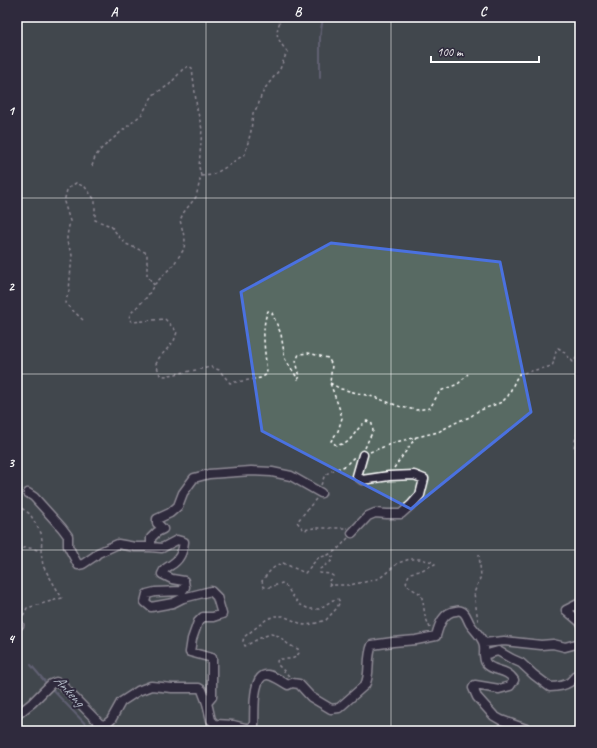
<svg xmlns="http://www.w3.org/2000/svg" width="597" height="748" font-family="Caveat,sans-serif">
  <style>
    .green { fill: #596b64; stroke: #acb5b2 }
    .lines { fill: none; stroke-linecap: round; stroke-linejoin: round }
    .stream { stroke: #9ba2b3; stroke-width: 2 }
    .minor-casing { stroke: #fff; stroke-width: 11 }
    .path { stroke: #fff; stroke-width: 1.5; stroke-dasharray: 3 3; stroke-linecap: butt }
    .minor { stroke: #2f2a3d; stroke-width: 8 }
    .marked { fill: none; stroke: #4a71e0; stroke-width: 3; stroke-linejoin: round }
    .grid { fill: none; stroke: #fff; stroke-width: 1; stroke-opacity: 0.55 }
    .labels { text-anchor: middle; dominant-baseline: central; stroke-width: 4; stroke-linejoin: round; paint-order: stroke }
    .water-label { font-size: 15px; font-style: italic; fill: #acb2c0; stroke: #2f2a3d }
    .neatline { fill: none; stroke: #fff; stroke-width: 1.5 }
    .grid-label { font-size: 13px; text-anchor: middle; font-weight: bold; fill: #fff }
  </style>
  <rect width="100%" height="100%" fill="#2f2a3d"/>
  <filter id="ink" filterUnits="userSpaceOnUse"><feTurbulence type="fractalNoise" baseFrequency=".025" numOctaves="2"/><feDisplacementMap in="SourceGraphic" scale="8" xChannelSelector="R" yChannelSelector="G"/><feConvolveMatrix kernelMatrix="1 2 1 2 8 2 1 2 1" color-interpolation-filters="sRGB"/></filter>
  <g filter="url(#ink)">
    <path class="green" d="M17,17h563v714h-563z"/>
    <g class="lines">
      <path class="stream" d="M320,78v-41l3,-20
        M31,665l16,19
        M50,687l42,44"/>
      <defs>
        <path id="minor" d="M28,493l6,4 28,31 6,8v10l10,19 5,-1 12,-8 3,-3 20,-9 17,3h16l11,1 15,-8 7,2c-1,9 -4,18 -13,23 -5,3 -7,4 -9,9l10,5 12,2 1,6 -3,4 -27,1 -8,2 -2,8 6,5 22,-4 10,-5 28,-7 6,6 5,17 -9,3h-10l-5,5 -6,17 -2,13 22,6v39l-5,6
          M352,533l16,-17 7,-3 12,1h14l11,-10 8,-9 4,-16 -10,-4 -25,1 -27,4 -5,-4 6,-21
          M151,547v-9l6,-6 6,-3 -6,-6v-4l13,-6 8,-7 5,-13 11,-15 15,-4 42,-3 21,1 19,4 30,17
          M580,603l-14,7 14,12
          M17,624l2,1
          M484,643l20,-2 37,4 12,-1 12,3 15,-4
          M484,655l14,-4 14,8 9,4 13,12 16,12c7,0 14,-1 20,-5 3,-3 6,-7 10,-10
          M17,715l15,-12 19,-19 5,-2 5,2 39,40 5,1 6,-5 10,-18 17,-11 13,-5 11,1 10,1h27l3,2 5,13 4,17 4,4 18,1 12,3h5l4,-3c1,-9 -3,-52 14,-50 7,1 14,7 20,10l4,-2 7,1 12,13 20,12 8,-1 26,-23c6,-11 1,-26 7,-40l21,-3 23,-2 20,-4c3,-11 7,-24 20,-25 3,-1 6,0 8,2 3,3 4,8 6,11 4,6 10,11 13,18 3,6 -1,15 3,21 6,9 21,5 28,17l-4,6 -11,3 -24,-4 -2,3 4,9 17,19 7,4 25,9 2,2"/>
      </defs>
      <use href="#minor" class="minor-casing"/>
      <path class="path" d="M282,17c-8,18 -6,19 5,35l-7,17 -14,18 -5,9 -3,10 -5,7 -2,18 -6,23 -22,15 -11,6 -11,1 -5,21 -12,15 -4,8 5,20 -1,9 -10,15 -20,21 -7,12 -17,17 -1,5 3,3 33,-3 12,13 -3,9 -15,17 -3,6 4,11 5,1 46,-9 8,3 11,13 31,-5 6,-4c-1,-18 -7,-46 1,-63l4,2 9,21 4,25 13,20 2,-2 -4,-16 3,-7 9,-1 20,5 4,7 -2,18 10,27 2,8 -4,13 -7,10 5,4c3,0 7,-1 10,-2 8,-6 12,-17 21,-22l5,3 1,7 -5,10 -3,7
        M92,166l3,-9 6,-8 41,-35 11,-19 16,-10 14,-16 6,-3 3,2 5,41 5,20 -3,38 2,9
        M83,320l-18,-17 4,-12 3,-36 -5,-13v-6l3,-15 -6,-19 3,-12 4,-4 5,-3 9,4 10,13v20l16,6 9,12 6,6 21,9v22l7,10
        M330,383l11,6 33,8 27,10 15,3 14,-2 10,-17 18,-7 10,-10
        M580,421l-5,20 -1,7 6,8
        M370,452l26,-10 42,-10 21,-11 11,-4 8,-6 24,-9 6,-6 8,-17 3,-5 33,-8c3,-6 2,-12 6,-18l4,2 11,12 7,-9
        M394,468l22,-31
        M321,485l3,-8 5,-5 16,-6 8,-8h2
        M316,499l-19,23 7,8 10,-2h34
        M17,505l13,9 11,19 1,7 -1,11 2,15 19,32 -35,10 -5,10
        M348,538l-11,12 -9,5 5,2v3l-13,9v4l10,1 3,2 -5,6 2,3h19l21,-4 10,-3 18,-15 12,-4h10l13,3 2,2 -15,7 -10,2 -3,6 -1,5 6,5 9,5 2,8 2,14 5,12
        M17,550c8,-4 15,-2 23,1
        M478,621l-4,-28 7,-17 -2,-22
        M289,676l-11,-11 -1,-4 2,-2h12l5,-2 3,-4 -1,-4 -9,-4 -10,-9 -8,-2 -9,3 -17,9 -2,-5 1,-4 23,-18 8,-3h8l21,9 9,-1 13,-4 10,-11 4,-7 -2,-3 -5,1 -14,9h-10l-10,-5 -8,-10 -3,-6 -6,-5 -11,4h-7l-2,-6c6,-8 11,-15 21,-18l22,10 13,-15 10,-3"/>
      <use href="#minor" class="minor"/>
    </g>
  </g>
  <path d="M0 0H597V748H0ZM331,243l169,19 31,150 -120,97 -149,-78 -21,-139z" fill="#2f2a3d" fill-opacity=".55" fill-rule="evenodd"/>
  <path class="marked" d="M331,243l169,19 31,150 -120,97 -149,-78 -21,-139z"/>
  <path class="grid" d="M206,17v714M391,17v714M17,198h563M17,374h563M17,550h563"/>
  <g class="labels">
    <g class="water-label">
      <text transform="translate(69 691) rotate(47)">Ankeng</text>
    </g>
  </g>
  <rect width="597" height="748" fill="none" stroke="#2f2a3d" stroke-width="44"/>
  <path d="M431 56v6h108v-6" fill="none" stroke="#ffffff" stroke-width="2"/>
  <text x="437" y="56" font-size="12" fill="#ffffff" stroke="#2f2a3d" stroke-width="3" paint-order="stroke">100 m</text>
  <rect x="22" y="22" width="553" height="704" class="neatline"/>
  <g class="grid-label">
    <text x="114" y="16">A</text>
    <text x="298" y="16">B</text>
    <text x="483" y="16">C</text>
    <text x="11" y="115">1</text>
    <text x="11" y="291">2</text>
    <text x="11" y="467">3</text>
    <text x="11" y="643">4</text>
  </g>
</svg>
